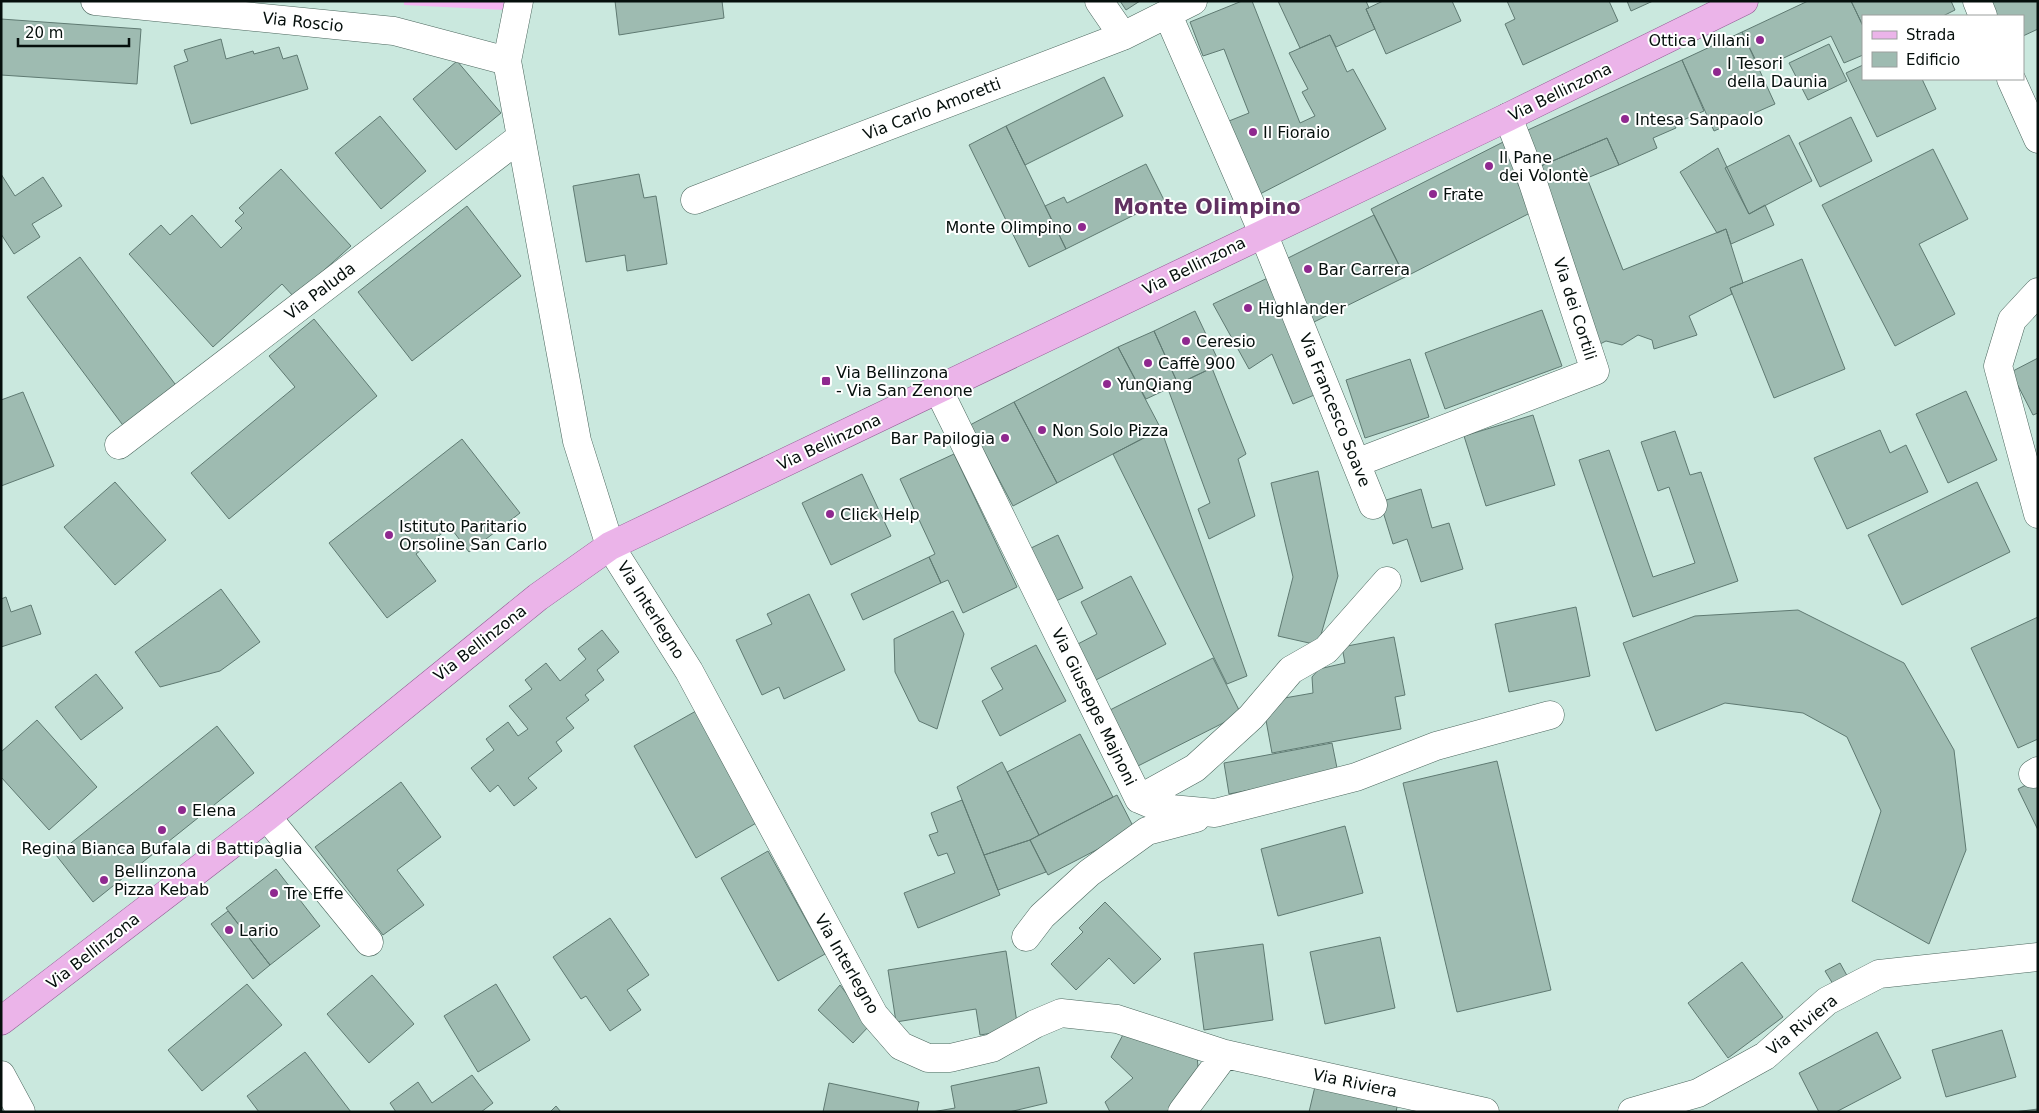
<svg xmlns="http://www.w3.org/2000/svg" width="2039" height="1113" font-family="'DejaVu Sans',sans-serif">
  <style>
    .grass { fill: #f5b5f2 }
    .building { fill: #9ebbb1; stroke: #5f7a72 }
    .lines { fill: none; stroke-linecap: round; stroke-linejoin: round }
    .minor-casing { stroke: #4b665d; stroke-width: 29 }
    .major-casing { stroke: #915a93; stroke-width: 29 }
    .minor { stroke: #fff; stroke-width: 28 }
    .major { stroke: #ebb4e9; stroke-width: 28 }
    .poi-dot { fill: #8f298f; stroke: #fff; stroke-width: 2 }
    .labels { text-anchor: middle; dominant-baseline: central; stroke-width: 4; stroke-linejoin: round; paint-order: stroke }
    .street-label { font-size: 16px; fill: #050f0c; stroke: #fff }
    .poi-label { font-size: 16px; fill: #050f0c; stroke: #fff; text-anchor: start }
    .district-label { font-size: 21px; font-weight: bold; fill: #613061; stroke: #fff }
  </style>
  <rect width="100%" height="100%" fill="#cae8de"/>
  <path class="grass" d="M404,1h101v9l-101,-5z"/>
  <path class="building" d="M615,1h107l2,17 -105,17z
    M1120,1h20l-14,9z
    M1242,1h10l48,122 15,-7 -13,-24 6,-3 -19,-36 41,-18 17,37 6,-3 33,60 -128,66 -29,-74 20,-8 -15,-38 -10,-26 -21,7 -13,-34z
    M1278,1h88l3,7 -3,1 9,20 -39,18 -6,-12 -30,13z
    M1383,1h69l9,20 -75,33 -20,-45z
    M1507,1h102l9,20 -95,44 -18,-41 10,-5z
    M1627,1h26l-22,10z
    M1808,1h43l12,25v29l-19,8 -13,-27 -71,33 -18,-37z
    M1851,1h100l4,9 -12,6h-80v10z
    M1987,1h51v28l-15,7v-20h-29z
    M1,19l140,10 -4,55 -136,-9z
    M1742,32l33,72 -61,27 -32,-71z
    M221,39l5,20 27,-8 1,3 25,-7 4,12 14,-4 11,34 -117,35 -17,-58 14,-5 -4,-11z
    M1829,44l18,37 -39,19 -19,-37z
    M1682,60l22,51 -30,13 2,4 -23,10 4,10 -38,17 -12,-27 -71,30 -17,-34z
    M457,61l44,52 -45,37 -43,-51z
    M1863,65v14h59l14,30 -59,28 -31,-64z
    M1104,77l19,39 -98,49 -19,-39z
    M380,116l46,55 -45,38 -46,-56z
    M1851,117l21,44 -52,26 -21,-44z
    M1006,126l60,123 -37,18 -60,-122z
    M1789,135l23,46 -63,33 -24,-46z
    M1515,136l14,35 -14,7 17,34 -127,65 -34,-68z
    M1607,138l12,27 -32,13 36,92 103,-41 17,54 -13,5 2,6 -43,22 8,19 -43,14 -2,-9 -14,-5 -16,10 -16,-4 -8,4 -62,-177z
    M1718,148l31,66 16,-9 9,20 -43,19 -5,-15 -9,4 -37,-61z
    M1933,149l35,70 -49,25 36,70 -60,32 -73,-141z
    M1146,164l18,36 -98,49 -21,-43 19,-9 3,6z
    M281,169l70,77 -57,51 -12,-13 -69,63 -84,-93 32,-29 9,10 22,-20 29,33 21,-20 -7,-7 9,-8 -5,-5z
    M1,174l14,22 28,-19 19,29 -30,18 8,13 -26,17 -13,-20z
    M639,174l5,24 12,-2 11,68 -40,7 -2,-16 -39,7 -13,-76z
    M467,206l54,70 -109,85 -54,-69z
    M1374,215l31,62 -93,46 -30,-62z
    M80,257l98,131 -53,40 -98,-131z
    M1802,259l43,110 -71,29 -44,-110z
    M1274,275l45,118 -26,11 -21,-50 -23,15 -36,-65z
    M1542,310l20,56 -117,43 -20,-56z
    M1195,311l25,53 -42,20 -24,-53z
    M314,319l63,77 -148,123 -38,-46 104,-86 -26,-31z
    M1154,331l24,53 -32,15 -28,-52z
    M1118,347l43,82 -104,54 -43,-81z
    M2038,358v55l-5,2 -22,-43z
    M1410,359l19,58 -64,21 -19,-58z
    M1212,368l34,86 -8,5 17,57 -46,23 -11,-30 12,-6 -42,-114z
    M1966,391l31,69 -49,23 -32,-69z
    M23,392l31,74 -53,20v-86z
    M1014,402l43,81 -44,23 -43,-81z
    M1533,415l22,70 -69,21 -22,-70z
    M1161,429l86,247 -20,8 -114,-230z
    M1880,430l10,23 16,-8 22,47 -81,37 -33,-71z
    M1675,431l15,44 11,-3 37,109 -105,36 -54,-157 30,-10 44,127 42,-14 -26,-76 -11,4 -17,-49z
    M462,439l58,74 -51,39 -19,-25 -34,27 20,27 -49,37 -58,-75z
    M954,454l63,133 -54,26 -15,-33 -7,3 -12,-26 6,-3 -35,-75z
    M1318,471l20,105 -20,69 -40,-9 15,-59 -22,-94z
    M862,474l29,62 -60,29 -29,-62z
    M115,482l51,58 -51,45 -51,-58z
    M1977,482l33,70 -108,53 -34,-70z
    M1421,489l11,39 17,-5 14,46 -42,13 -14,-43 -14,5 -13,-42z
    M1058,535l25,53 -29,14 -25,-53z
    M929,557l12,26 -78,37 -12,-26z
    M1131,576l35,68 -74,38 -18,-36 23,-12 -16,-32z
    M221,589l39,53 -40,29 -60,16 -25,-35z
    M809,594l36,76 -61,29 -5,-12 -17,8 -26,-55 36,-16 -5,-10z
    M6,597l5,15 20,-7 10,29 -40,13v-48z
    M1576,607l14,69 -81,16 -14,-68z
    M1798,610l106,53 50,87 12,100 -37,94 -77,-43 29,-90 -34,-74 -44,-24 -78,-10 -69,28 -33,-88 72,-27z
    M953,611l11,23 -27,95 -18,-8 -24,-49 -1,-33z
    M2038,617v122l-20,9 -47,-100z
    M602,630l17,22 -22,18 7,10 -19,15 4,5 -23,18 8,10 -18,14 6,9 -34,27 9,10 -23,18 -16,-21 -8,7 -19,-24 23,-18 -8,-11 22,-17 10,14 10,-7 -19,-23 23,-17 -7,-9 21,-17 14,18 26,-22 -8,-10z
    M1394,637l11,58 -10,2 6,32 -129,24 -7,-38 14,-16 34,-6 -1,-16 7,-8 26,-6 -3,-16z
    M1036,645l30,56 -66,35 -18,-35 21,-12 -12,-21z
    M1213,658l28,56 -109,55 -28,-56z
    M96,674l27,34 -42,32 -26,-33z
    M696,711l62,111 -62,36 -62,-112z
    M37,720l60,67 -48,43 -48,-53v-25z
    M217,726l37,47 -161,129 -37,-47z
    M1080,734l33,63 -74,38 -32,-63z
    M1332,743l6,30 -109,21 -5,-31z
    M1497,761l54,229 -94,22 -54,-229z
    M1002,762l37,73 -9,5 -46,15 -27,-68z
    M2038,779v51l-20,-41z
    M401,782l40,55 -44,33 27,35 -41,30 -68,-88z
    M1117,795l18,35 -87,45 -18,-35z
    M962,800l38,95 -82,33 -14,-35 51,-20 -8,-20 -9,3 -9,-21 9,-3 -7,-19z
    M1345,826l18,67 -85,23 -17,-67z
    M1030,840l16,32 -48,18 -14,-35z
    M768,851l57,103 -47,27 -57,-103z
    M276,869l44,57 -50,39 -44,-57z
    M1105,902l56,57 -27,25 -25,-26 -33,32 -25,-26 32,-32 -4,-4z
    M228,911l42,54 -17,14 -42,-55z
    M610,918l39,57 -22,15 14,20 -31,21 -24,-35 -5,3 -28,-42z
    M1380,937l15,71 -70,16 -15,-72z
    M1263,944l10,76 -69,10 -10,-77z
    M1006,951l12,78 -38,6 -4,-26 -80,13 -8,-52z
    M1742,962l41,55 -55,41 -40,-55z
    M1840,963l10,18 -14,8 -11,-18z
    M372,975l42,49 -45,39 -42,-49z
    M247,984l35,41 -80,66 -34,-41z
    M496,984l34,56 -52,32 -34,-56z
    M840,985l30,40 -17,18 -35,-33z
    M2002,1030l14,47 -70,20 -14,-47z
    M1125,1031l72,25 2,21 -28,35h-61l-5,-10 28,-24 -22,-21z
    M1877,1032l24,46 -65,34h-17l-20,-39z
    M305,1052l46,60h-92l-12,-16z
    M1039,1067l8,36 -38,9h-77l23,-4 -4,-22z
    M472,1075l21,28 -12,9h-85l-6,-9 28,-21 14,21z
    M1317,1078l82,19 -3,15h-87z
    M829,1083l90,19 -2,10h-94z
    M556,1106l5,6h-11z
    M2038,1109v3h-24z"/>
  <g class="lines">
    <defs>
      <path id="minor" d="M95,1l299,30 113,30
        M519,1l-12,60 70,380 33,105 79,125 185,344 27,31 27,12h22l42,-10 43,-24 26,-11 56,6 108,35 260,58
        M1099,1l24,35
        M1977,1l6,15
        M1168,15l95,218 110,272
        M2011,79l27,60
        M695,200l428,-164 70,-35
        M2038,292l-26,28 -14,46 40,148
        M939,391l200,408 21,9 55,5 141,-36 80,-31 114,-31
        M119,445l402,-308
        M1356,463l239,-92 -66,-200 -21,-54
        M2033,774l5,-3
        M1139,799l56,-31 56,-51 40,-47 35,-20 61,-69
        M267,817l102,125
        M1026,937l16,-21 47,-43 58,-42 49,-13
        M1,1075l20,37
        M1182,1112l43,-58
        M1632,1112l66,-19 67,-37 62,-55 52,-27 159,-17"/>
      <path id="major" d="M1,1021l266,-204 271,-220 72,-51 898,-429 236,-116"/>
    </defs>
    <use href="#minor" class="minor-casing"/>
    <use href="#major" class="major-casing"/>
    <use href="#minor" class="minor"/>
    <use href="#major" class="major"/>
  </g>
  <g class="poi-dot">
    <circle cx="1760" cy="40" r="5"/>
    <circle cx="1717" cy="72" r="5"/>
    <circle cx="1625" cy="119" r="5"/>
    <circle cx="1253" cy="132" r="5"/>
    <circle cx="1489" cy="166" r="5"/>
    <circle cx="1433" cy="194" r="5"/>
    <circle cx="1082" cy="227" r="5"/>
    <circle cx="1308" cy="269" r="5"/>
    <circle cx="1248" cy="308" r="5"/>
    <circle cx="1186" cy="341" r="5"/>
    <circle cx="1148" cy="363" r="5"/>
    <rect x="821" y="376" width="10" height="10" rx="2.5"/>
    <circle cx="1107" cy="384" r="5"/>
    <circle cx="1042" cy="430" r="5"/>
    <circle cx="1005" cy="438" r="5"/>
    <circle cx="830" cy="514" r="5"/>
    <circle cx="389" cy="535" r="5"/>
    <circle cx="182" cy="810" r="5"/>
    <circle cx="162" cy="830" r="5"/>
    <circle cx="104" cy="880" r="5"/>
    <circle cx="274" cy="893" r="5"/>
    <circle cx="229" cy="930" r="5"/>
  </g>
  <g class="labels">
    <g class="street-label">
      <text transform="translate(303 22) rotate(6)">Via Roscio</text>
      <text transform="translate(1560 92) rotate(-26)">Via Bellinzona</text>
      <text transform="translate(932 109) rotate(-21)">Via Carlo Amoretti</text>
      <text transform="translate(1194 266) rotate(-26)">Via Bellinzona</text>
      <text transform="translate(320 291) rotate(-37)">Via Paluda</text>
      <text transform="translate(1575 309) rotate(72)">Via dei Cortili</text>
      <text transform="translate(1335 410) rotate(68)">Via Francesco Soave</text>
      <text transform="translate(829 442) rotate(-25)">Via Bellinzona</text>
      <text transform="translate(651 610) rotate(58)">Via Interlegno</text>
      <text transform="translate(480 643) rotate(-38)">Via Bellinzona</text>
      <text transform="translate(1094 707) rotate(64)">Via Giuseppe Majnoni</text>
      <text transform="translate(93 951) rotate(-38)">Via Bellinzona</text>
      <text transform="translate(847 964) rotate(60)">Via Interlegno</text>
      <text transform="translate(1802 1025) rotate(-39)">Via Riviera</text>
      <text transform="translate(1355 1083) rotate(12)">Via Riviera</text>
    </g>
    <g class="poi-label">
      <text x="1750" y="40" text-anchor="end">Ottica Villani</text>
      <text x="1727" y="63">I Tesori<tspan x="1727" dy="18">della Daunia</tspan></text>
      <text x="1635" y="119">Intesa Sanpaolo</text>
      <text x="1263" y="132">Il Fioraio</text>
      <text x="1499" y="157">Il Pane<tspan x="1499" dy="18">dei Volontè</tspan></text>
      <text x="1443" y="194">Frate</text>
      <text x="1072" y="227" text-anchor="end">Monte Olimpino</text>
      <text x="1318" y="269">Bar Carrera</text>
      <text x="1258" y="308">Highlander</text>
      <text x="1196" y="341">Ceresio</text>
      <text x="1158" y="363">Caffè 900</text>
      <text x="836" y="372">Via Bellinzona<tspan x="836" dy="18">- Via San Zenone</tspan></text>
      <text x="1117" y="384">YunQiang</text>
      <text x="1052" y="430">Non Solo Pizza</text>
      <text x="995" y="438" text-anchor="end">Bar Papilogia</text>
      <text x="840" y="514">Click Help</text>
      <text x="399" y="526">Istituto Paritario<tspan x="399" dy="18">Orsoline San Carlo</tspan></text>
      <text x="192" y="810">Elena</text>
      <text x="162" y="848" text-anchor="middle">Regina Bianca Bufala di Battipaglia</text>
      <text x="114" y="871">Bellinzona<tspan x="114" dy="18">Pizza Kebab</tspan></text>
      <text x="284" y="893">Tre Effe</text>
      <text x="239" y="930">Lario</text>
    </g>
    <g class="district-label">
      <text x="1207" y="207">Monte Olimpino</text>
    </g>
  </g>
  <rect width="2039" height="1113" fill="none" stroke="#050f0c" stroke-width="5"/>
  <rect x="1862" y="15" width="162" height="65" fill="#ffffff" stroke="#9b9f9e"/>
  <rect x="1872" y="31" width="25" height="8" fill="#ebb4e9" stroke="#9b9f9e"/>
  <text x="1906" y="40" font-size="15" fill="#050f0c">Strada</text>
  <rect x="1872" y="52" width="25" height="15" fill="#9ebbb1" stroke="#9b9f9e"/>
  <text x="1906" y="65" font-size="15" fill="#050f0c">Edificio</text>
  <path d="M18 38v8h111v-8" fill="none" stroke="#050f0c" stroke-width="2.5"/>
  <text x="25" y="38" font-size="15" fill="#050f0c" stroke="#ffffff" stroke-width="4" paint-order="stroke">20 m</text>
</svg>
